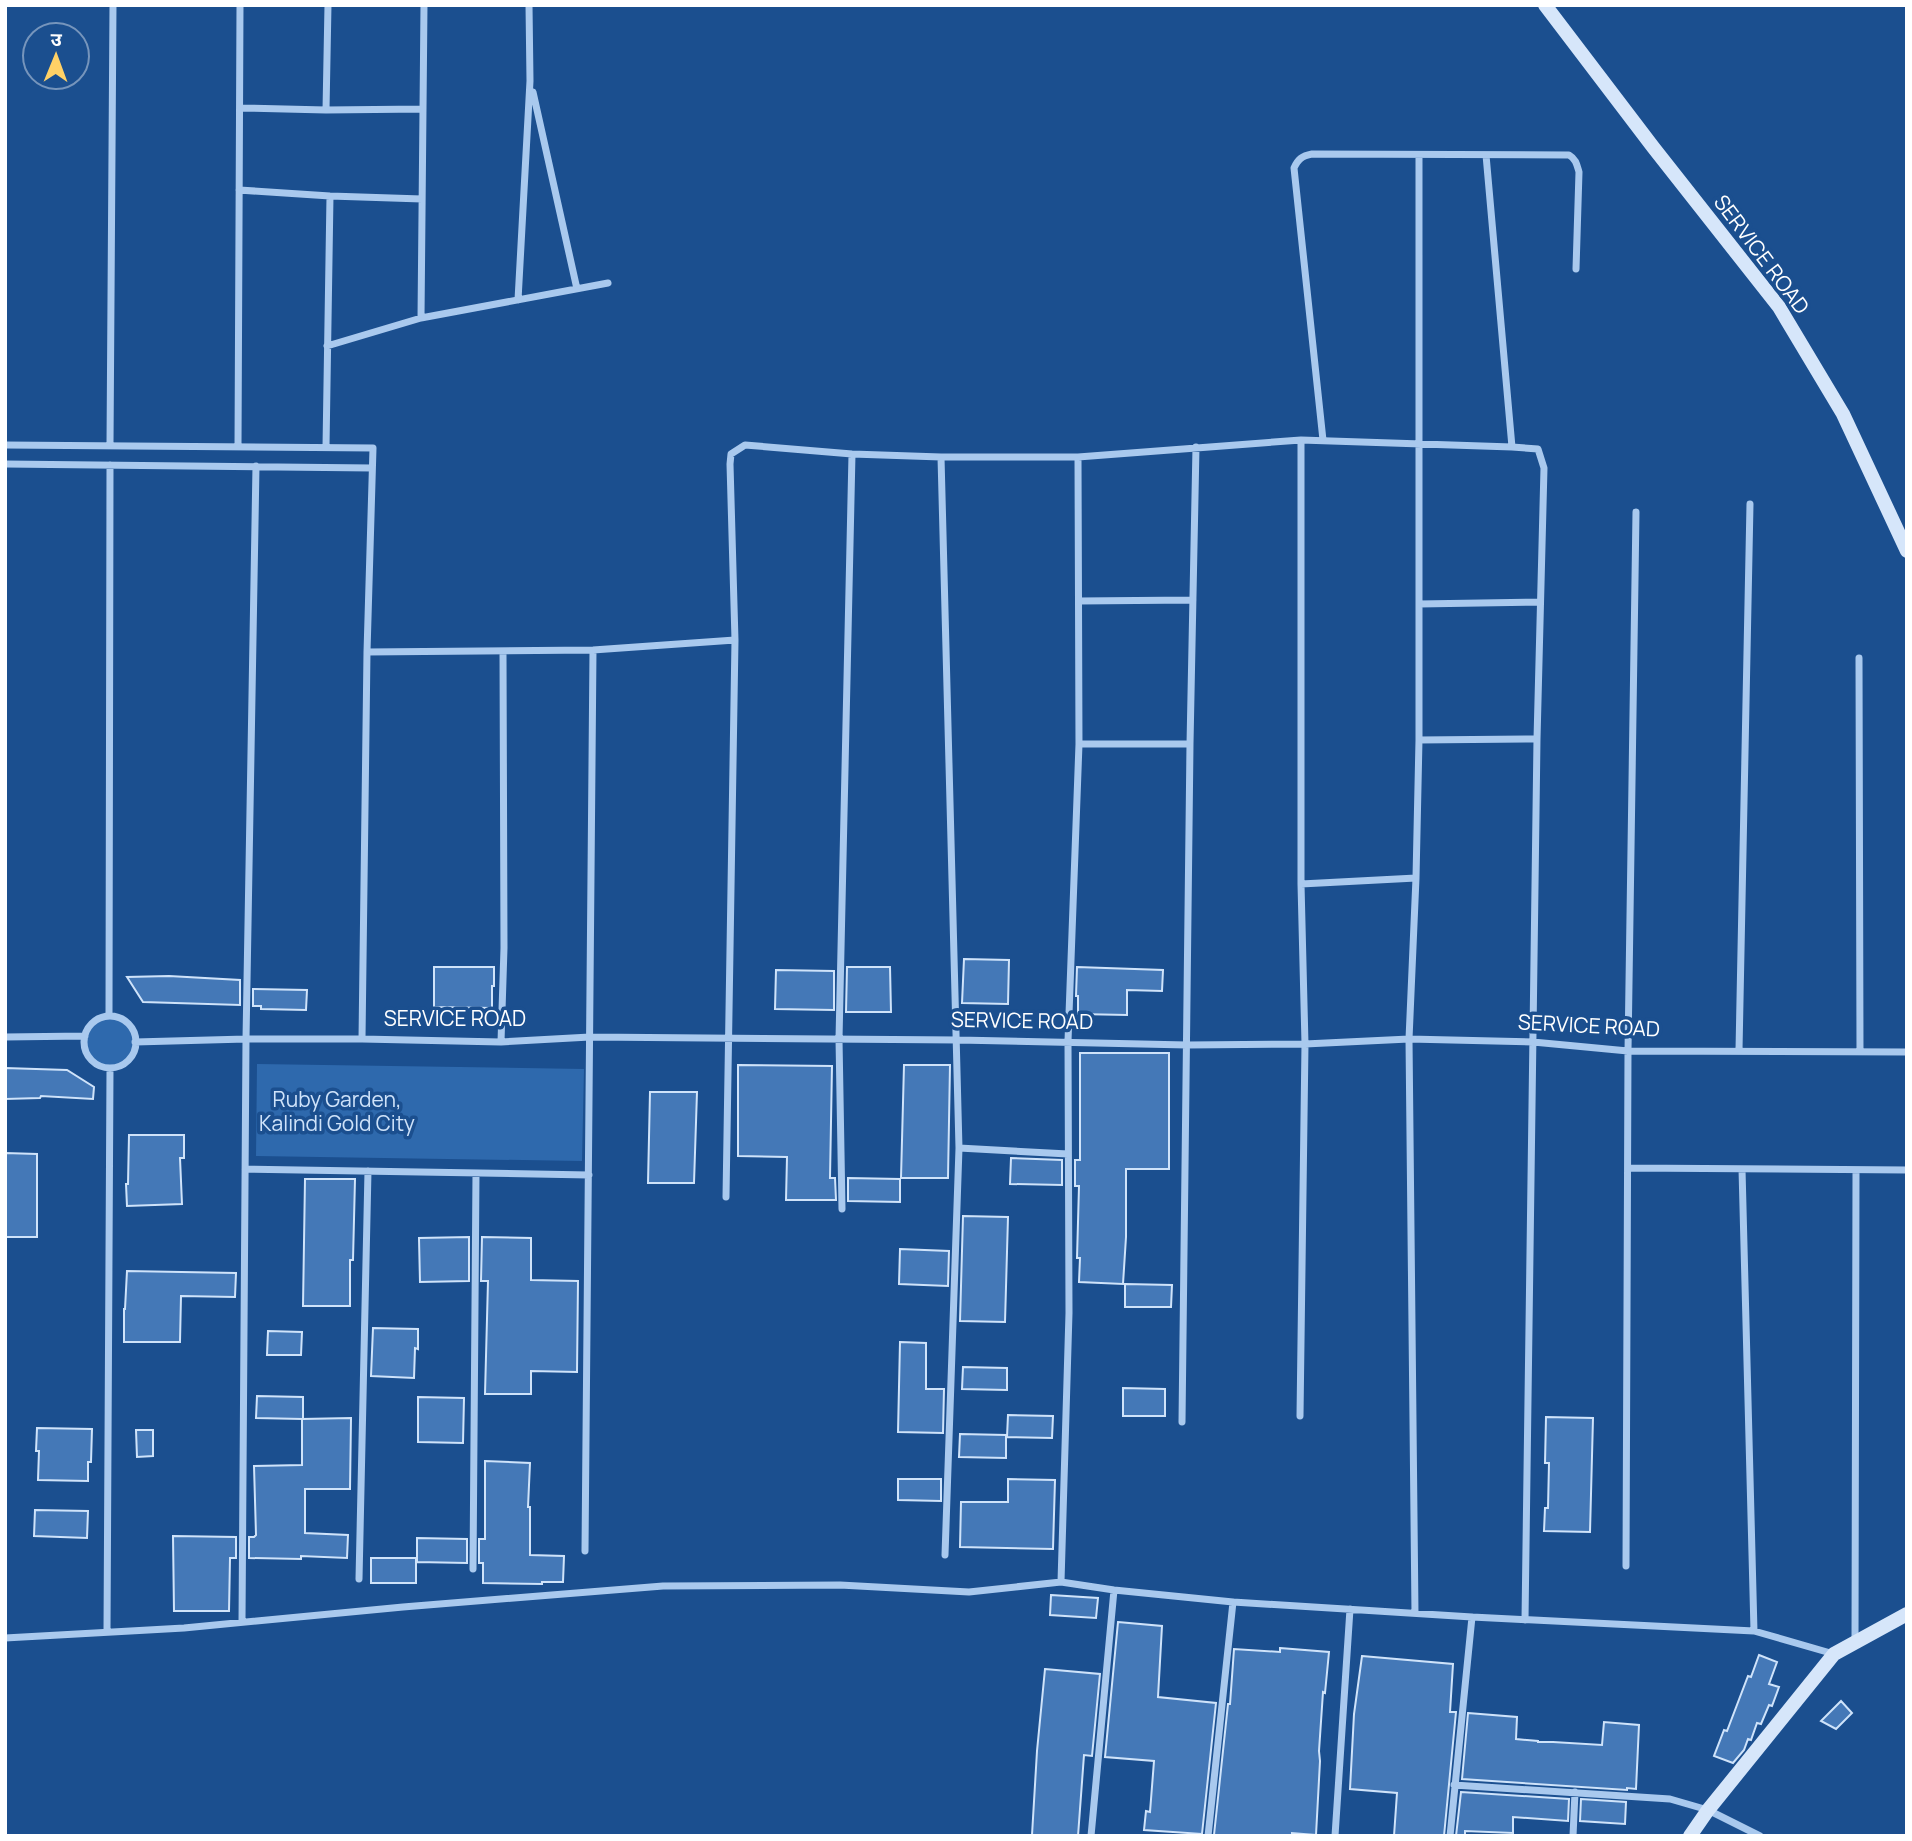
<svg xmlns="http://www.w3.org/2000/svg" width="1912" height="1841" font-family="Manrope,'Noto Sans Devanagari',sans-serif">
  <style>
    .green { fill: #2e69ad }
    .building { fill: #4478b7; stroke: #cfe3fa; stroke-width: 2 }
    .lines { fill: none; stroke-linecap: round; stroke-linejoin: round }
    .street { stroke: #a9c9ee; stroke-width: 7 }
    .secondary { stroke: #d6e6fa; stroke-width: 14 }
    .labels { text-anchor: middle; dominant-baseline: central; stroke-width: 7; stroke-linejoin: round; paint-order: stroke }
    .street-label { font-size: 21px; fill: #fff; stroke: #1b4f8f }
    .park-label { font-size: 21px; fill: #cfe3fa; stroke: #1b4f8f }
  </style>
  <rect width="100%" height="100%" fill="#1b4f8f"/>
  <path class="green" d="M85 1042a25 25 0 1 1 50 0a25 25 0 1 1-50 0Z
    M257,1064l327,5 -2,92 -326,-5z"/>
  <path class="building" d="M964,959l45,1 -1,44 -46,-1z
    M434,967h60v19h-2v22l-58,-1z
    M847,967h43l1,45h-45z
    M1077,967l86,3 -1,21 -35,-1v25l-49,-1v-18h-2z
    M776,970l58,1v39l-59,-1z
    M169,976l71,4v25l-97,-3 -16,-25z
    M253,989l54,1 -1,20 -45,-1v-3h-8z
    M1080,1053h89v116h-43v68l-3,47 -44,-2 1,-24h-3l2,-72h-4v-26h5z
    M738,1065l94,1 -2,112h5l1,22h-50l1,-43 -49,-1z
    M904,1065h46l-2,113h-47z
    M5,1068l62,2 27,17 -1,12 -52,-3 -1,2 -35,1z
    M650,1092h47l-3,91h-46z
    M129,1135h55v23h-4l2,46 -55,2 -1,-22h2z
    M5,1153l32,1v83h-32z
    M1011,1158l51,2v25l-52,-1z
    M848,1178l52,1v23l-52,-1z
    M305,1179h50l-2,81h-3v46h-47z
    M963,1216l45,1 -3,105 -45,-1z
    M469,1237v44l-49,1 -1,-44z
    M482,1237l49,1v42l47,1 -1,91 -46,-1v23h-46l3,-113h-7z
    M900,1249l49,2 -1,35 -49,-2z
    M127,1271l109,2 -1,24 -54,-1 -1,46h-56v-33h1z
    M1125,1284l47,1 -1,22h-46z
    M373,1328l45,1v20l-3,-1 -1,30 -43,-2z
    M268,1331l34,1 -1,23h-34z
    M900,1342l26,1v46h18l-1,44 -45,-1z
    M963,1367l44,1v22l-45,-1z
    M1123,1388l42,1v27h-42z
    M257,1396l46,1v22l-47,-1z
    M418,1397l46,1 -1,45 -45,-1z
    M1008,1415l45,1 -1,22 -45,-1z
    M1546,1417l47,1 -3,114 -46,-1 1,-23h3l1,-45h-4z
    M351,1418l-1,71h-45v44l43,2 -1,23 -46,-2v3l-52,-1v-21h5l2,-2 -2,-69 48,-1v-46z
    M37,1428l55,1 -1,33h-3v19l-50,-1 1,-29h-3z
    M136,1430h17v26l-16,1z
    M960,1434l46,1v23l-47,-1z
    M485,1461l45,2 -2,44h2v48l34,1 -1,26h-21v2l-59,-1v-20h-4v-24h6z
    M898,1479h43v22l-43,-1z
    M1008,1479l47,1 -2,69 -93,-2 1,-45h47z
    M35,1510l53,1 -1,27 -53,-2z
    M173,1536l63,1v21h-6l-1,53h-55z
    M417,1538l50,1v24l-50,-1z
    M371,1558h45v25h-45z
    M1051,1595l47,3 -2,20 -46,-3z
    M1118,1622l44,4 -4,71 58,6 -14,131 -58,-4 2,-19 4,1 4,-51 -49,-4z
    M1280,1648l49,4 -4,41 -2,-1 -4,59 1,10 -4,74 -24,-2v3l-78,-1 14,-131h2l4,-55 46,3z
    M1759,1655l18,7 -8,22 10,3 -7,19 -3,-1 -8,19 -4,-1 -6,17 -3,-1 -4,11 -11,13 -19,-7 10,-26 3,1 21,-55 3,1z
    M1362,1656l91,8 -3,48h6l-12,124h-50l3,-43 -47,-4 4,-75z
    M1045,1669l55,5 -8,82 -8,-1 -6,81 -46,-1 5,-84z
    M1841,1701l11,12 -16,16 -15,-8z
    M1468,1713l49,4 -1,22 22,2v1h15l49,3 2,-23 35,3 -3,64 -9,-1v2l-165,-11z
    M1461,1792l108,7 -1,22 -55,-4v16l-48,-2v5h-9z
    M1581,1799l45,3 -1,22 -45,-3z"/>
  <g class="lines">
    <path class="street" d="M533,92l44,197
      M240,108l86,2 97,-1
      M326,110l2,-105
      M1486,155l26,292
      M239,190l91,6 92,3
      M518,300l12,-219 -1,-76
      M421,318l3,-313
      M327,346l94,-28 187,-35
      M1323,440l-29,-272c4,-9 8,-12 18,-14l257,1c7,4 8,10 10,17l-3,97
      M5,445l368,3 -6,204 -5,387
      M110,445l3,-440
      M238,447l2,-442
      M326,447l4,-251
      M941,457l18,691 -14,407
      M5,464l367,4
      M1079,601l114,-1
      M1419,604l121,-2
      M367,652l226,-2 142,-10
      M1859,658l1,393
      M1419,740l118,-1
      M1079,744h111
      M1301,884l115,-6
      M84 1042a26 26 0 1 1 52 0a26 26 0 1 1-52 0Z
      M109,1016l1,-551
      M5,1037l80,-1
      M135,1042l111,-3h116l139,3 89,-5 368,3 229,5 118,-1 104,-5 124,3 95,9 279,1
      M501,1042l3,-94 -1,-297
      M1739,1050l11,-546
      M959,1148l109,6
      M1628,1168l279,2
      M245,1169l344,6
      M1742,1169l12,462
      M726,1197l9,-557 -5,-176 1,-10 14,-9 107,9 89,3h137l223,-17 211,7 26,2 6,19 -7,271 -12,881
      M842,1209l-3,-170 13,-585
      M1300,1416l5,-372 -4,-160v-444
      M1182,1422l8,-678 6,-297
      M585,1551l8,-901
      M1626,1566l2,-515 8,-539
      M473,1569l3,-396
      M359,1579l9,-408
      M1061,1582l8,-269 -1,-272 11,-297 -1,-287
      M1415,1613l-6,-574 7,-161 3,-138v-585
      M242,1622l4,-583 10,-573
      M107,1631l3,-562
      M5,1638l179,-10 219,-21 260,-21 177,-1 129,7 92,-10 53,8 119,12 239,15 282,14 80,23
      M1855,1642l1,-472
      M1454,1785l216,14 38,11 52,26
      M1091,1836l23,-246
      M1208,1836l25,-234
      M1335,1836l15,-227
      M1450,1836l22,-219
      M1573,1836l2,-44"/>
    <path class="secondary" d="M1545,5l108,142 126,160 64,107 64,137
      M1690,1836l18,-26 126,-156 73,-40"/>
  </g>
  <g class="labels">
    <g class="street-label">
      <text transform="translate(1762 254) rotate(53)">SERVICE ROAD</text>
      <text x="455" y="1018">SERVICE ROAD</text>
      <text transform="translate(1022 1020) rotate(1)">SERVICE ROAD</text>
      <text transform="translate(1589 1025) rotate(3)">SERVICE ROAD</text>
    </g>
    <g class="park-label">
      <text x="337" y="1099">Ruby Garden,<tspan x="337" dy="24">Kalindi Gold City</tspan></text>
    </g>
  </g>
  <rect width="1912" height="1841" fill="none" stroke="#ffffff" stroke-width="14"/>
  <g transform="translate(56 56) rotate(1)"><circle r="33" fill="#1b4f8f" stroke="#7695bc" stroke-width="2"/>
  <path d="M0-5L12 26L0 18L-12 26Z" fill="#ffd166"/>
  <text y="-10" font-size="19" font-weight="bold" text-anchor="middle" fill="#ffffff">उ</text>
  </g>
</svg>
